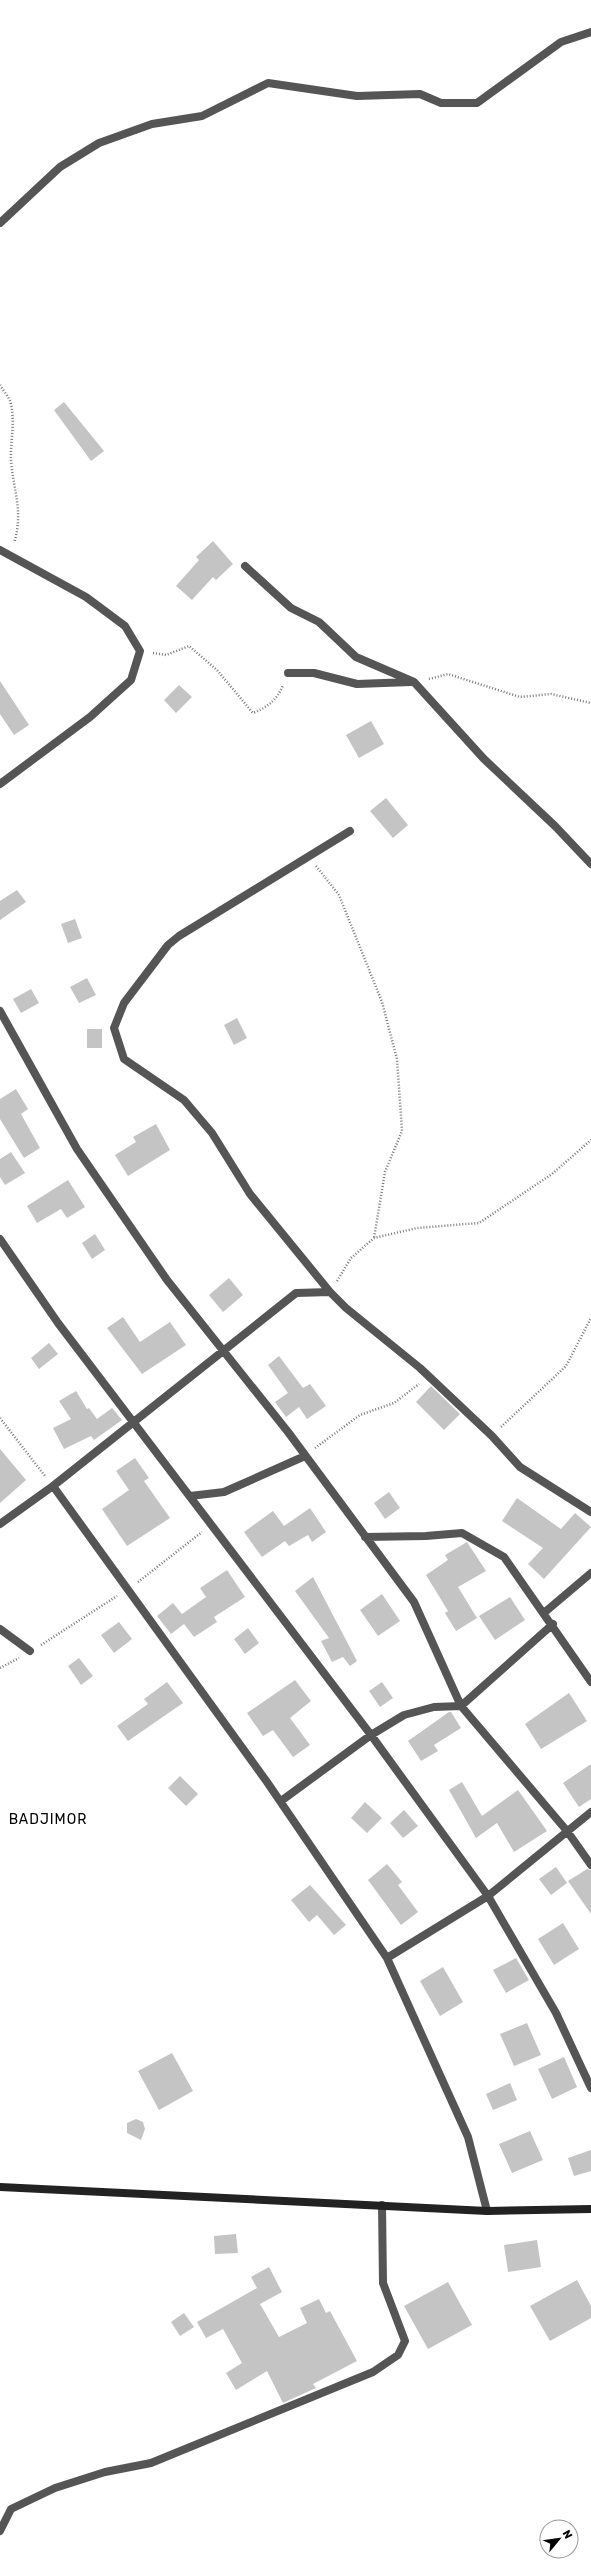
<svg xmlns="http://www.w3.org/2000/svg" width="591" height="2571" font-family="Rubik,sans-serif">
  <style>
    .building { fill: #c4c4c4 }
    .lines { fill: none; stroke-linecap: round; stroke-linejoin: round }
    .path { stroke: #777; stroke-width: 2.5; stroke-dasharray: 1 2; stroke-linecap: butt }
    .minor { stroke: #555; stroke-width: 8 }
    .secondary { stroke: #222; stroke-width: 8 }
    .labels { text-anchor: middle; dominant-baseline: central; stroke-width: 3; stroke-linejoin: round; paint-order: stroke }
    .quarter-label { font-size: 14px; letter-spacing: 1px; fill: #000; stroke: #fff }
  </style>
  <rect width="100%" height="100%" fill="#fff"/>
  <path class="building" d="M64,402l40,49 -13,10 -37,-51z
    M213,541l20,23 -17,16 -3,-3 -21,23 -16,-14 23,-26 -3,-3z
    M0,681l29,44 -15,10 -14,-21z
    M179,685l13,12 -16,16 -12,-13z
    M371,721l13,23 -25,14 -13,-23z
    M386,798l22,27 -15,13 -23,-27z
    M17,890l9,12 -26,18v-19z
    M75,919l7,19 -14,5 -7,-19z
    M87,978l9,17 -17,8 -9,-16z
    M31,989l8,14 -18,10 -8,-14z
    M237,1018l10,20 -13,7 -10,-20z
    M87,1029h15v19h-15z
    M16,1089l12,20 -7,5 19,34 -16,10 -24,-39v-20z
    M156,1124l14,26 -42,26 -13,-21 21,-13 -3,-5z
    M11,1152l14,21 -20,12 -5,-8v-18z
    M68,1180l17,27 -18,11 -6,-9 -24,14 -10,-17z
    M95,1234l10,16 -13,9 -10,-16z
    M229,1278l14,17 -20,17 -14,-17z
    M123,1317l17,25 30,-20 16,23 -44,29 -35,-46z
    M49,1343l9,11 -19,15 -8,-11z
    M279,1356l24,32 7,-4 16,22 -19,13 -8,-12 -13,10 -11,-15 13,-9 -20,-28z
    M431,1386l29,28 -16,16 -28,-28z
    M76,1391l11,18 2,-1 8,11 15,-11 10,12 -28,20 -3,-4 -27,13 -11,-21 18,-9 -12,-18z
    M0,1449l26,31 -26,23z
    M135,1458l14,20 -5,3 26,37 -43,28 -25,-37 27,-19 -13,-19z
    M389,1492l11,16 -15,11 -11,-16z
    M517,1498l44,31 14,-16 16,14 -47,52 -16,-15 15,-16 -41,-27z
    M310,1508l16,24 -14,10 -4,-7 -19,11 -4,-5 -23,16 -18,-25 29,-21 11,15z
    M467,1542l19,29 -28,16 19,31 -21,13 -11,-18 3,-2 -22,-36 22,-15 -3,-5z
    M227,1570l18,27 -31,20 3,5 -23,15 -10,-13 -13,10 -14,-18 16,-13 9,11 24,-17 -6,-9z
    M313,1577l44,84 -7,5 -7,-9 -11,5 -11,-21 8,-3 -34,-47z
    M382,1594l18,27 -22,15 -18,-26z
    M510,1597l15,23 -30,20 -16,-24z
    M119,1622l13,17 -18,14 -13,-18z
    M248,1628l11,15 -14,11 -11,-15z
    M79,1658l14,18 -12,9 -13,-19z
    M295,1680l16,21 -21,17 20,27 -17,12 -20,-27 -10,6 -16,-23z
    M167,1682l16,21 -55,38 -11,-15 31,-22 -4,-5z
    M382,1682l11,16 -13,9 -11,-16z
    M569,1693l18,28 -46,28 -16,-25z
    M449,1712h2l10,16 -27,17 4,6 -17,10 -13,-20z
    M591,1764v35l-12,8 -16,-24z
    M180,1776l18,18 -12,12 -18,-18z
    M462,1782l20,34 36,-26 29,41 -33,21 -17,-29 -21,15 -27,-48z
    M365,1802l17,16 -15,15 -16,-15z
    M404,1810l14,16 -15,12 -13,-15z
    M387,1864l15,18 -4,3 20,27 -17,13 -33,-45z
    M556,1867l11,16 -16,12 -12,-16z
    M587,1869l4,1v44l-23,-33z
    M310,1885l36,40 -12,10 -17,-20 -8,7 -18,-22z
    M563,1923l16,26 -25,16 -16,-26z
    M516,1958l13,22 -23,13 -13,-23z
    M443,1967l20,35 -23,14 -20,-35z
    M527,2023l14,32 -27,11 -14,-32z
    M172,2053l21,38 -34,19 -21,-39z
    M564,2057l13,30 -25,12 -14,-30z
    M510,2083l7,17 -24,10 -7,-16z
    M136,2119l7,3 2,7 -4,11 -14,-7v-10z
    M530,2131l13,29 -31,13 -13,-29z
    M591,2150v21l-17,5 -6,-18z
    M236,2234l2,19 -23,1 -1,-18z
    M537,2240l4,27 -33,5 -4,-27z
    M269,2267l13,25 -22,12 19,33 28,-14 -7,-15 19,-9 7,14 4,-2 27,50 -44,23 3,4 -33,15 -16,-32 -31,19 -10,-17 16,-10 -19,-34 -17,9 -9,-16 60,-34 -6,-11z
    M577,2280l14,26v12l-41,23 -20,-35z
    M448,2282l24,43 -44,24 -24,-43z
    M184,2313l10,14 -14,9 -9,-14z"/>
  <g class="lines">
    <path class="path" d="M0,385c3,5 8,11 10,16 6,19 0,41 1,59 2,30 13,51 3,83
      M153,653l13,2 23,-9 28,24 36,43c15,-6 24,-13 30,-28
      M429,679l19,-5 72,23 31,-3 40,9
      M316,866l23,29 43,107 15,57 5,72 -17,41 -11,66
      M337,1281l14,-23 23,-20 43,-10 62,-5 73,-49 39,-34
      M0,1418l45,58
      M501,1427l65,-61 25,-48
      M315,1448l45,-33 34,-12 25,-19
      M138,1582l64,-50
      M41,1645l76,-49
      M0,1668l19,-10"/>
    <path class="minor" d="M0,223l60,-56 39,-24 53,-19 50,-8 66,-33 89,13 63,-2 21,9h36l84,-61 30,-10
      M0,550l86,47 39,29 15,25 -9,29 -41,37 -90,67
      M245,566l46,42 28,14 37,35 58,25 70,77 71,67 36,38
      M288,673h26l43,11 54,-2
      M350,831l-171,105 -11,9 -44,58 -10,25 10,31 60,41 28,33 38,61 80,98 16,16 74,60 72,68 28,31 71,45
      M0,1011l77,138 90,131 121,152 126,170 47,104 106,125 24,34
      M0,1239l58,84 313,412 117,161 68,117 35,75
      M53,1486l214,296 120,176 81,179 19,74
      M190,1496l34,-4 81,-36
      M0,1524l53,-38 243,-193 34,-1
      M365,1537l61,-1 36,-3 42,24 87,125
      M545,1612l46,-39
      M0,1629l30,22
      M281,1801l90,-66 33,-20 30,-8 27,-1 92,-82
      M387,1958l101,-62 103,-84
      M0,2531l11,-22 44,-21 50,-16 46,-9 222,-91 25,-17 7,-14 -22,-58 -1,-78"/>
    <path class="secondary" d="M0,2187l487,24 104,-2"/>
  </g>
  <g class="labels">
    <g class="quarter-label">
      <text x="48" y="1819">BADJIMOR</text>
    </g>
  </g>
  <g transform="translate(559 2539) rotate(61)"><circle r="19" fill="#ffffff" stroke="#999999"/>
  <path d="M0-3L7 15L0 10L-7 15Z" fill="#000000"/>
  <text y="-6" font-size="11" font-weight="bold" text-anchor="middle" fill="#000000">N</text>
  </g>
</svg>
